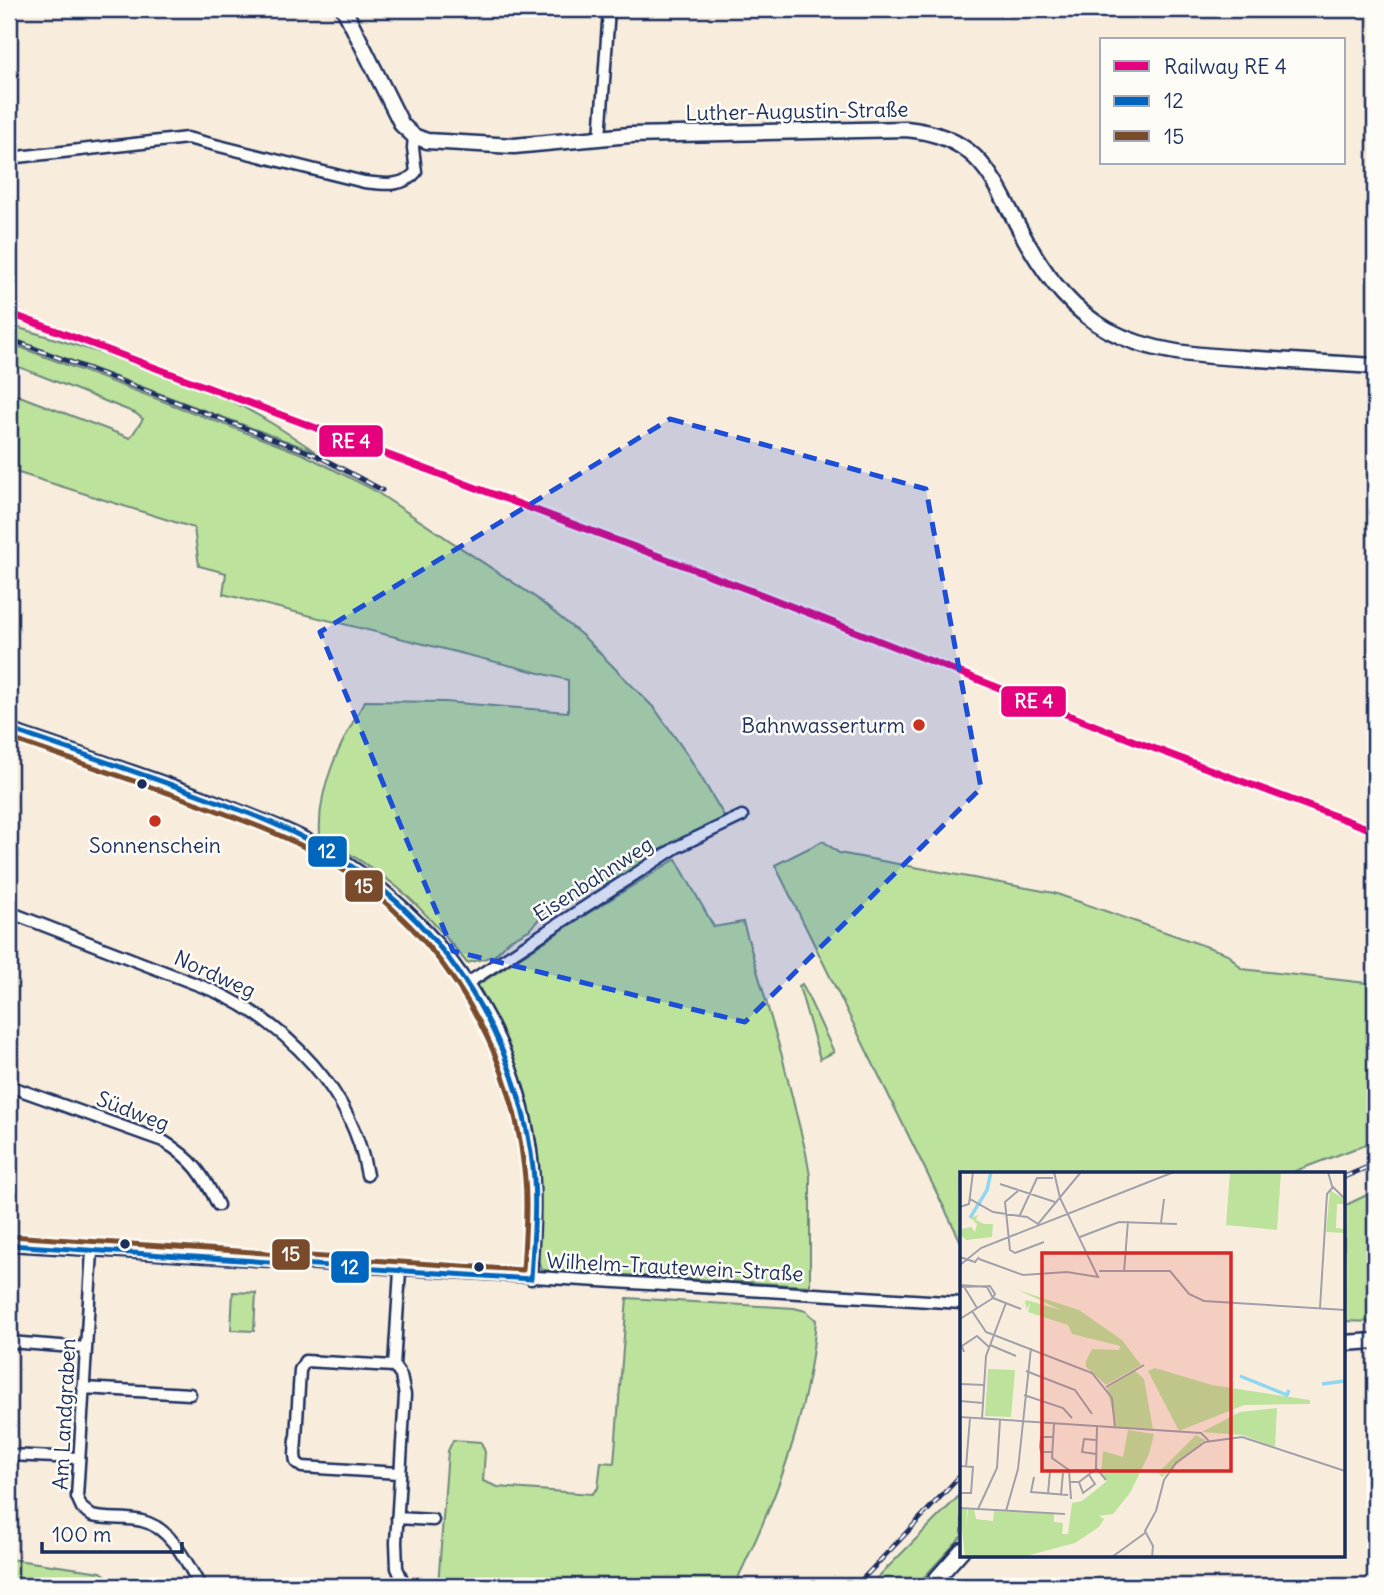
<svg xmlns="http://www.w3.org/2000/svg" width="1384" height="1595" font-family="Delius,sans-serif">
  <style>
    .green { fill: #bde29c; stroke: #6c887d; stroke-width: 2 }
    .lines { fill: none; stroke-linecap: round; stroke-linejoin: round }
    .street-casing { stroke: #1b2f5e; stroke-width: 15 }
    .secondary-casing { stroke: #1b2f5e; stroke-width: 19 }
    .street { stroke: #fdfcf7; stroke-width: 10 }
    .secondary { stroke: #fdfcf7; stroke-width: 14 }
    .rail-casing { stroke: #1b2f5e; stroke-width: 5 }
    .rail { stroke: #fdfcf7; stroke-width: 2.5; stroke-dasharray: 8; stroke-linecap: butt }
    .bus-1-casing { stroke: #fdfcf7; stroke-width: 10 }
    .bus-2-casing { stroke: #fdfcf7; stroke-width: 10 }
    .bus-1 { stroke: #0065bd; stroke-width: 5 }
    .bus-2 { stroke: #7a4b2a; stroke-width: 5 }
    .rail-1-casing { stroke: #fdfcf7; stroke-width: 12 }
    .rail-1 { stroke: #e5007d; stroke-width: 7 }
    .marked { fill: #1d4ed8; fill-opacity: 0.2; stroke: #1d4ed8; stroke-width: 5; stroke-dasharray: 14 9; stroke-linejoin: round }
    .poi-dot { fill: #c8321e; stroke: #fdfcf7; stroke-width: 2.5 }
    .bus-dot { fill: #1b2f5e; stroke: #fdfcf7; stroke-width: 2.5 }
    .labels { text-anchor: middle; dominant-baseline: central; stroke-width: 5; stroke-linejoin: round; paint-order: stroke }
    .street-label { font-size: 21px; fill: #1b2f5e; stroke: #fdfcf7 }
    .poi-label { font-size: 21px; fill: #1b2f5e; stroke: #fdfcf7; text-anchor: end }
    .inset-river { fill: none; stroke: #8fd6f0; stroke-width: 3.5 }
    .inset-road { fill: none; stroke: #a0a0aa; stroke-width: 2 }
    .view { fill: #d62828; fill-opacity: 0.15; stroke: #d62828; stroke-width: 3.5 }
    .inset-edge { fill: none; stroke: #1b2f5e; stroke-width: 3.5 }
    .line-badge { stroke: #fdfcf7; stroke-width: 2.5 }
    .badge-label { font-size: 19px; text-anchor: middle; font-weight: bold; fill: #fff }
  </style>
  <rect width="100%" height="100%" fill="#f8ecdc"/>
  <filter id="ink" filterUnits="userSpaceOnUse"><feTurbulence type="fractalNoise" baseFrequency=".0143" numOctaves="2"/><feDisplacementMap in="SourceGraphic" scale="14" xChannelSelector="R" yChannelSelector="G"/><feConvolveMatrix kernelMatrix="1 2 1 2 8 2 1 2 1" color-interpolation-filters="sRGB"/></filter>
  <g filter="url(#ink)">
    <path class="green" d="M9,325c75,23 152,44 224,77 29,14 56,32 83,50l-307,-115z
      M9,343l296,112 67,34 163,108 48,39 72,73 34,48 37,62 -120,68 -8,-9 -7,-5 -5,10 -36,24 -21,23 -19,10 -16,16 -27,7c-21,-26 -44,-54 -70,-76 -24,-20 -51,-35 -77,-52 -3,-49 21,-93 45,-134l80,1 123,10v-32l-345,-86 3,-21 -27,-7 -5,-38 -185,-58v-78l121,46 13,-19 -8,-6 -126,-50z
      M823,841l16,12 215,40 174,61 14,15 133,15v157l-85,32h-328v71l-187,-379z
      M676,859l38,68 29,-5 39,134 24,97 4,23v110l-268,-16 -4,-9c1,-43 3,-87 -4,-130 -9,-52 -31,-100 -56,-146l109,-71z
      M802,984l32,68 -14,7 -21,-73z
      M1375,1191v131l-31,-1v-115z
      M233,1292l23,1 -2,38 -23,-1z
      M627,1298l167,10 12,3 10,9c-8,99 -39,178 -82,266h-296l10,-135 5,-11 28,2 4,10 -2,29 15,6 94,7 6,-6 3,-26 13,1z
      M962,1493v43l-46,50h-47z
      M9,1559l92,13 12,9 -4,5h-100z"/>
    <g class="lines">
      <defs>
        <path id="street" d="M600,138l9,-129
          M9,158l178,-20 177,44c18,2 39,6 52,-10l-3,-24 1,-12
          M9,729c70,24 140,47 209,73 35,14 70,26 102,44 119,69 200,183 213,322 3,36 0,74 -2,111
          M9,912l205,79c74,34 139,101 153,184
          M469,982l208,-135 65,-31
          M9,1086l154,55c30,18 40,33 55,64
          M9,1245l953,58
          M92,1251l-15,246 5,11 10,8c17,4 34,1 50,5 29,6 45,42 58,65
          M400,1271l-6,95 7,10 4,19 -9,147 1,26 8,18
          M9,1342l77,6
          M394,1366l-89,-5 -5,9 -5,85 1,7 6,5 97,6
          M83,1388l107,6
          M9,1455l70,3
          M397,1518l36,2"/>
        <path id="secondary" d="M344,9l58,116 12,11 13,5 87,5 116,-11 276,-6c81,8 88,57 123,117 20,34 44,65 79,84 46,25 100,26 150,29 39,2 78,5 117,7
          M1344,1343l31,-2
          M930,1586l32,-36"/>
      </defs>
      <use href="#street" class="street-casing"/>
      <use href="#secondary" class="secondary-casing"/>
      <use href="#street" class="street"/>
      <use href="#secondary" class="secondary"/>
      <defs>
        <path id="rail" d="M9,339l307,116 66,35
          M1344,1177l31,-13
          M856,1586l106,-112"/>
      </defs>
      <use href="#rail" class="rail-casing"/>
      <use href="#rail" class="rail"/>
      <defs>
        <path id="bus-1" d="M9,729c65,22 131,44 196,68 38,14 77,28 112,48 120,66 200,186 216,323 4,36 0,74 -2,111l-522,-34"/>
        <path id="bus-2" d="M9,738c63,22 127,43 190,66 38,14 77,28 113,47 118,65 198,185 212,318 4,33 1,67 -1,101l-513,-34"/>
      </defs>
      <use href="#bus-1" class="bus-1-casing"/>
      <use href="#bus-2" class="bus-2-casing"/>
      <use href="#bus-1" class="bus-1"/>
      <use href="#bus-2" class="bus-2"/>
      <defs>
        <path id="rail-1" d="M9,313l751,281 377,148 238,89"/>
      </defs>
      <use href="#rail-1" class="rail-1-casing"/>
      <use href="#rail-1" class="rail-1"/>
    </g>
  </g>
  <path class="marked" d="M670,419l256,70 55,299 -236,234 -292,-71 -133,-319z"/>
  <g class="poi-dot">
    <circle cx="919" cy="725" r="7"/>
    <circle cx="155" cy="821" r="7"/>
  </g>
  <g class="bus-dot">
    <circle cx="142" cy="784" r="6"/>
    <circle cx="125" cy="1244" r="6"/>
    <circle cx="479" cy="1267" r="6"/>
  </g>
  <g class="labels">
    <g class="street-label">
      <text transform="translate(797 111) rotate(-1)">Luther-Augustin-Straße</text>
      <text transform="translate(593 879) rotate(-33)">Eisenbahnweg</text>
      <text transform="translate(215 974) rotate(24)">Nordweg</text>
      <text transform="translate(133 1111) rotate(21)">Südweg</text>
      <text transform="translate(675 1267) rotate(3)">Wilhelm-Trautewein-Straße</text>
      <text transform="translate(64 1414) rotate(-87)">Am Landgraben</text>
    </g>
    <g class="poi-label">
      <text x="905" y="725">Bahnwasserturm</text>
      <text x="155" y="845" text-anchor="middle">Sonnenschein</text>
    </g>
  </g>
  <g transform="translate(960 1172)">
    <rect width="385" height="385" fill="#f8ecdc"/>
    <path d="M270,0h51l-4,58 -51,-5zM370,18l15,10v4h-8l-1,24 9,1v4l-19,-1zM18,43l-2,5 8,4h9l-1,13 -26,3 -6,-6v-10l2,5 9,-2 4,5 2,-8 -6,-6zM58,118l61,20 43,30 19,25 -35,20 -20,-18v-6l6,-12 27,1 1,-4 -48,-12 -4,-9 -40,-13 2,-8 -4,5v-7l-4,6 4,-8 35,10zM195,196l57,17 98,15v4l-66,1 -65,26 -31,-60zM28,197l27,1 -4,47 -26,-1zM174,198l10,9 9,50 -37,-2 -9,-39zM317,236l-2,39 -33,-12 -40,-3 38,-20zM168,258l26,4 -5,20 -19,39 -17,21 -14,2 5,3 -5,8 -24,16 -49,13 -61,1 -5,-48h7l-1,22 2,-22h6l2,10 17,2 1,-10 60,3v8l9,1 -1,11h6l4,-31 10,-2 25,-20 -6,-7 2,-23 20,6zM236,263l9,5 -43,37 -4,-4z" fill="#bde29c"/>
    <path class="inset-river" d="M10,46l17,-28 4,-18M280,204l47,19 2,-5M362,212l23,-3"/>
    <path class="inset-road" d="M368,0l4,14 13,13M40,12l55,18M58,19l-13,11 5,48 5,3 29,-11M10,27l23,13 34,5 11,7 43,-52M0,35l9,-3 4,-32M60,43l17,-37h16M201,51l3,-24M120,65l39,-15 58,2M0,85l15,5 4,-5M19,87l44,16 44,-3 31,5 -38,-79 -6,-26M0,93l21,-17 193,-76M139,99h71l19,23 15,7 141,9M164,100l4,-51M0,113l27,2 6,11M3,113l14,23M0,115l30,-1 5,8 -3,5M33,126l28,11M360,136l7,-114 6,-7M12,139l14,21 106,41 20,25 3,30M0,147l33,-21M30,173l26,11M4,180l-2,-6 15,-10 12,11M66,199l49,19 17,24M0,212l24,1M146,215l38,-22M64,223l39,13 9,10M0,229l23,2M0,245l241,16 8,8M22,247l4,-63 20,-53M94,252l-2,34 17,12 2,29M137,255l-1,41 10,12M136,268l-12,-1 -2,13 14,2M93,280h-12l-1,-5 1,-10h13M0,294l13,1 -2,26h-11M6,295l4,-49M74,305l-3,15 37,3M109,310h10l17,-13M119,310l4,11 12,-9 -6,-9M88,322l2,-23M101,323l2,-22M0,336l105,6M18,337l19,-41 3,-48M46,339l12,-42 13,-121M152,385l33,-24M192,385l1,-11 -8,-15 11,-20 8,-31 12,-17 29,-21 37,-5 103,34"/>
    <path class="view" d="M82,81h189v218h-189z"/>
    <rect width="385" height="385" class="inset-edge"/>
  </g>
  <g class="line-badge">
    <rect x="318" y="424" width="66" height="34" rx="7" fill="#e5007d"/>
    <rect x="1000" y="685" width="67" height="33" rx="7" fill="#e5007d"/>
    <rect x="307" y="835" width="41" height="33" rx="7" fill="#0065bd"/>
    <rect x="344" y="869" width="40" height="34" rx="7" fill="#7a4b2a"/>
    <rect x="271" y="1238" width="40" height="33" rx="7" fill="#7a4b2a"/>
    <rect x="330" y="1250" width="40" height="34" rx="7" fill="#0065bd"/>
  </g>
  <g class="badge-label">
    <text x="351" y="448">RE 4</text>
    <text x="1034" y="708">RE 4</text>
    <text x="327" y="858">12</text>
    <text x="364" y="893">15</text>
    <text x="291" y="1261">15</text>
    <text x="350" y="1274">12</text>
  </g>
  <rect width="1384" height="1595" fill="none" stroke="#fdfcf7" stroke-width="35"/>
  <rect x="18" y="18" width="1349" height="1560" fill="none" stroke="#1b2f5e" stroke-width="2.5" filter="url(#ink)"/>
  <rect x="1100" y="38" width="245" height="126" fill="#fdfcf7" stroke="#a3aaba" stroke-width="2"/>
  <rect x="1114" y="61" width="35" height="10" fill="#e5007d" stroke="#a3aaba" stroke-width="2"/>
  <text x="1164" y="74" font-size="21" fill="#1b2f5e">Railway RE 4</text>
  <rect x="1114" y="96" width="35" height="10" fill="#0065bd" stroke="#a3aaba" stroke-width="2"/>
  <text x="1164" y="108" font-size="21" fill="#1b2f5e">12</text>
  <rect x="1114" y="131" width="35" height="10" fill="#7a4b2a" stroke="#a3aaba" stroke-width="2"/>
  <text x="1164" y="144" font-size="21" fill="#1b2f5e">15</text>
  <path d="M42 1542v10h140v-10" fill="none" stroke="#1b2f5e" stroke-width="3.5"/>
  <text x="52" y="1542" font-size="21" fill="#1b2f5e" stroke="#fdfcf7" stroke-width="5" paint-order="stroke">100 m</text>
</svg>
